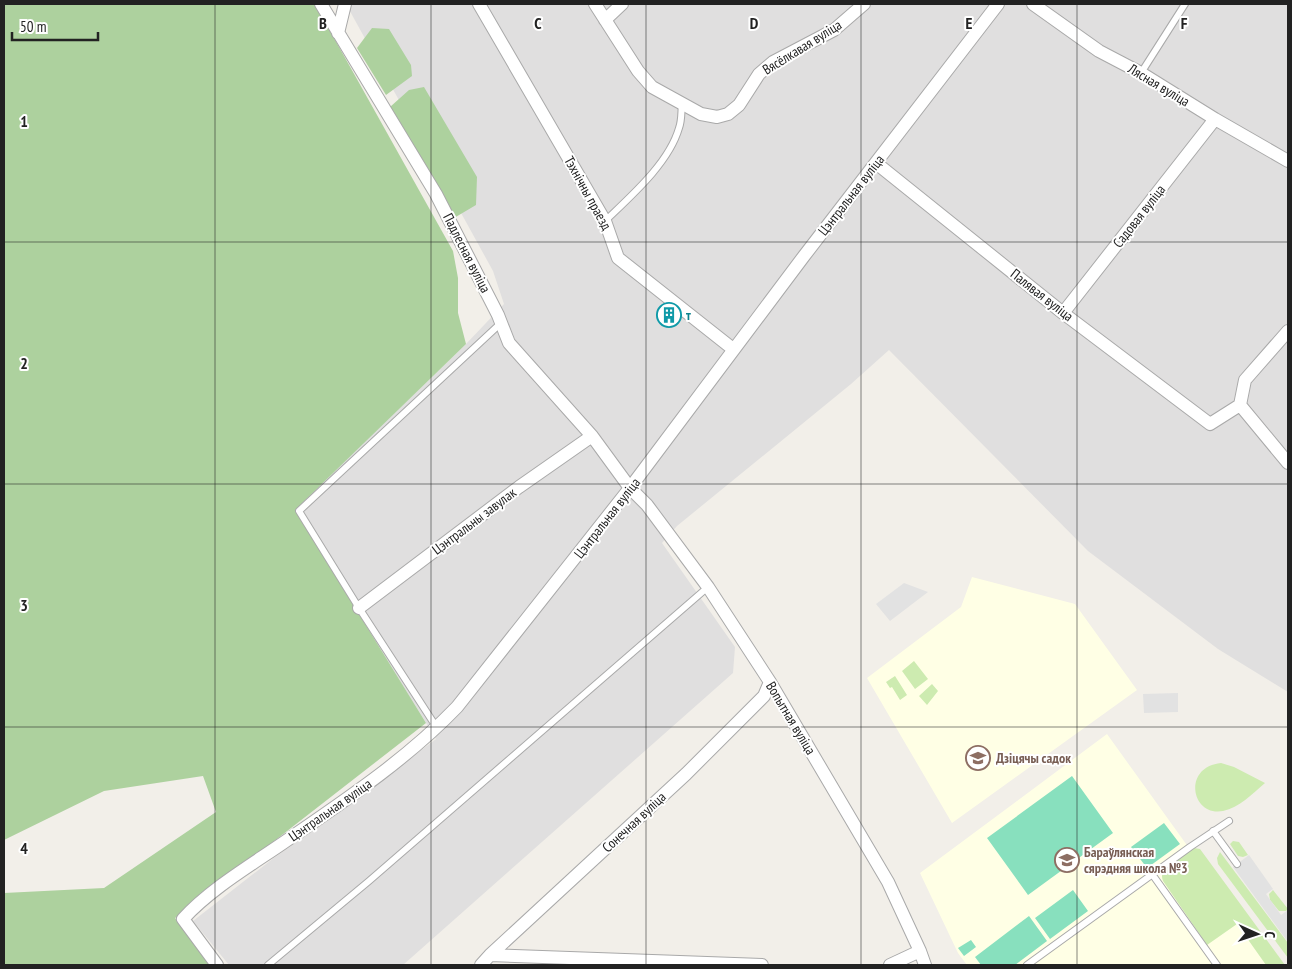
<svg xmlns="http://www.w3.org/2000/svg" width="1292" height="969" font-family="'PT Sans Narrow',sans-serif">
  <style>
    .residential { fill: #e0dfdf }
    .education { fill: #ffffe5 }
    .grass { fill: #cdebb0 }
    .forest { fill: #add19e }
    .pitch { fill: #88e0be }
    .parking { fill: #e2e2e2 }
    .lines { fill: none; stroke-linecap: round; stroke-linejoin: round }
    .lane-casing { stroke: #a9a9a9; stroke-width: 8 }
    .street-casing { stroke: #a9a9a9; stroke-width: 14 }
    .lane { stroke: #fff; stroke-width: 6 }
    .street { stroke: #fff; stroke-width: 12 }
    .grid { fill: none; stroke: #222; stroke-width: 1; stroke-opacity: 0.55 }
    .labels { text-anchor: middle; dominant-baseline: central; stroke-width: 4; stroke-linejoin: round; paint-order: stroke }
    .street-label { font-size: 14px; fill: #222; stroke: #fff }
    .culture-label { font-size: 14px; font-weight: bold; fill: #0d838f; stroke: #fff; text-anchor: start }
    .education-label { font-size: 14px; font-weight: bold; fill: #785e54; stroke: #fff; text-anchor: start }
    .grid-label { font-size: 16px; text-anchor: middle; font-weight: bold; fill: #222; stroke: #fff; stroke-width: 4; stroke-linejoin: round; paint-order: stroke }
  </style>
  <rect width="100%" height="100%" fill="#f2efe9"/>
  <path class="residential" d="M346,4h942v688l-70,-43 -130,-98 -199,-201 -38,34 -174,142 -15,17 73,104 -2,26 -330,292h-174l-36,-44 82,-64 54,-37 107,-81 -142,-229 172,-166 38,-40 -11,-33z"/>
  <path class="education" d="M972,577l103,27 62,86 -185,133 -85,-145 94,-71z
    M1107,734l166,231h-306l-9,-12 -38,-80z"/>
  <path class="grass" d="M914,661l14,18 -13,10 -13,-18z
    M895,676l12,19 -7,5 -8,-13 -2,1 -4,-6z
    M932,684l6,7 -11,14 -8,-9z
    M1221,763l13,4 31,16c-12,10 -26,25 -42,28 -32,6 -41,-44 -2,-48z
    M1233,841l6,1 9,13 -5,2 -5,-1 -8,-12z
    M1194,848l6,1 85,116h-19l-29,-41 -30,21 -44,-64c-2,-5 -1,-9 3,-13z
    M1220,852l68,91v15l-70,-94 -1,-6z
    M1273,890l15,19 -2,2h-7l-9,-11 -1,-6z"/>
  <path class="forest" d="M4,4h311l138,247 5,27v35l8,31 -171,166 131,213 -251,195 36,47h-207v-72l100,-5 112,-76 -13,-36 -99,15 -100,49z
    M372,28l17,1 22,36 1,11 -26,19 -29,-47z
    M424,87l53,90 -1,28 -22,13 -64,-111 19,-17z"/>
  <path class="pitch" d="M1072,776l41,57 -85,62 -41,-57z
    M1164,823l16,21 -33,24 -16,-21z
    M1073,890l15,21 -38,28 -15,-21z
    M1029,916l18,25 -32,24h-34l-6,-8z
    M971,940l5,7 -12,9 -6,-8z"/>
  <path class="parking" d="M904,583l24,9 -38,29 -14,-17z
    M1178,693v19l-34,1 -1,-19z
    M1249,855l24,34 -7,5 15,21 7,-5v32l-55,-75z"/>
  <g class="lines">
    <defs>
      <path id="lane" d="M1141,73l44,-69
        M605,221c26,-25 64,-58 74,-93 3,-8 2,-16 3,-24
        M437,728l-78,-120 -60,-97 202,-188
        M1213,831l24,33
        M1152,874l65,91
        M268,965l101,-84 339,-294
        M1027,965l163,-118 39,-26"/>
      <path id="street" d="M321,4l115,190 62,121 11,28 83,93 38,52 17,17 61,82 62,95 118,200 32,69 5,14
        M479,4l126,217 13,37 115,91
        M595,4l43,67 14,16 49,27 16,3 11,-3 11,-9 20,-31 14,-12 61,-32 30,-26
        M1033,4l66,47 42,22 74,46 73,42
        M605,20l17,-16
        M338,33l7,-29
        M876,163l187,150 147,111 30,-19 5,-25 43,-49
        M1063,313l152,-194
        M1240,405l48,58
        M359,608l160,-121 73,-51
        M490,955l272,10
        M217,965l-34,-46c26,-29 68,-54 100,-76 61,-42 123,-83 174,-136l173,-219 174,-232 194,-252
        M481,965l9,-10 196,-181 78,-78 6,-14
        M890,965l30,-14"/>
    </defs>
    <use href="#lane" class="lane-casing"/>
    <use href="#street" class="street-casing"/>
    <use href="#lane" class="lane"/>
    <use href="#street" class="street"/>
  </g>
  <path class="grid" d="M215,4v961M431,4v961M646,4v961M861,4v961M1077,4v961M4,242h1284M4,484h1284M4,727h1284"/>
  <defs>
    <symbol id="building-ring" viewBox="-11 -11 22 22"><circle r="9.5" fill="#fff" stroke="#0f9aa8" stroke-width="1.5"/><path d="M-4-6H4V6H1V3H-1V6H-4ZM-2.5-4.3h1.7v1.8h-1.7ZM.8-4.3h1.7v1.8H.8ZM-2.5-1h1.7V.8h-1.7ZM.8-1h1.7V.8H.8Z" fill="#0f9aa8"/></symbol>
    <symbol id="school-ring" viewBox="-11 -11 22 22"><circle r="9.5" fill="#fff" stroke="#8d6e63" stroke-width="1.5"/><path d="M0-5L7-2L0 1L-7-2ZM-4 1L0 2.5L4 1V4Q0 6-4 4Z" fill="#8d6e63"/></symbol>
  </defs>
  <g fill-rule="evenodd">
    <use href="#building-ring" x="655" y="301" width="28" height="28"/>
    <use href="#school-ring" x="964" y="744" width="28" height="28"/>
    <use href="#school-ring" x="1053" y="846" width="28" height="28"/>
  </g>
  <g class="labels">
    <g class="street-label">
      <text transform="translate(802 47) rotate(-32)">Вясёлкавая вуліца</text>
      <text transform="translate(1159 85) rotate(31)">Лясная вуліца</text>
      <text transform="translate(588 193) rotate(61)">Тэхнічны праезд</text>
      <text transform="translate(851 195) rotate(-52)">Цэнтральная вуліца</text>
      <text transform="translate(1139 216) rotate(-52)">Садовая вуліца</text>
      <text transform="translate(467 253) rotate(63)">Падлесная вуліца</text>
      <text transform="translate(1042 295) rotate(38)">Палявая вуліца</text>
      <text transform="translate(607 518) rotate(-52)">Цэнтральная вуліца</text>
      <text transform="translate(474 521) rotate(-37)">Цэнтральны завулак</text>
      <text transform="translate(791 718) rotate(59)">Вопытная вуліца</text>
      <text transform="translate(330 810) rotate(-35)">Цэнтральная вуліца</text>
      <text transform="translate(634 822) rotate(-43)">Сонечная вуліца</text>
    </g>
    <g class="culture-label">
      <text x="686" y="315">т</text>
    </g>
    <g class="education-label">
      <text x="996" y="758">Дзіцячы садок</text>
      <text x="1084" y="852">Бараўлянская<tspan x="1084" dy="16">сярэдняя школа №3</tspan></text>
    </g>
  </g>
  <g class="grid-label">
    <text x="323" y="29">B</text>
    <text x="538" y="29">C</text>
    <text x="754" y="29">D</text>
    <text x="969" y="29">E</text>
    <text x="1184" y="29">F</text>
    <text x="24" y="127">1</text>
    <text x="24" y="369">2</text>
    <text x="24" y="611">3</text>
    <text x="24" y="854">4</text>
  </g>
  <rect width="1292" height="969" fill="none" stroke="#222222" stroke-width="10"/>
  <g transform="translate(1257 934) rotate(93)" stroke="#ffffff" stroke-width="4" paint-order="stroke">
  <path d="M0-4L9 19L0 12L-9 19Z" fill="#222222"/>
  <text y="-8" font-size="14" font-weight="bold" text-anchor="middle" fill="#222222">С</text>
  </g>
  <path d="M12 32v8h86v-8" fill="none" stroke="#222222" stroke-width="2.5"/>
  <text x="20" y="32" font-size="15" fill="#222222" stroke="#ffffff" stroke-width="4" paint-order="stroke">50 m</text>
</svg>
